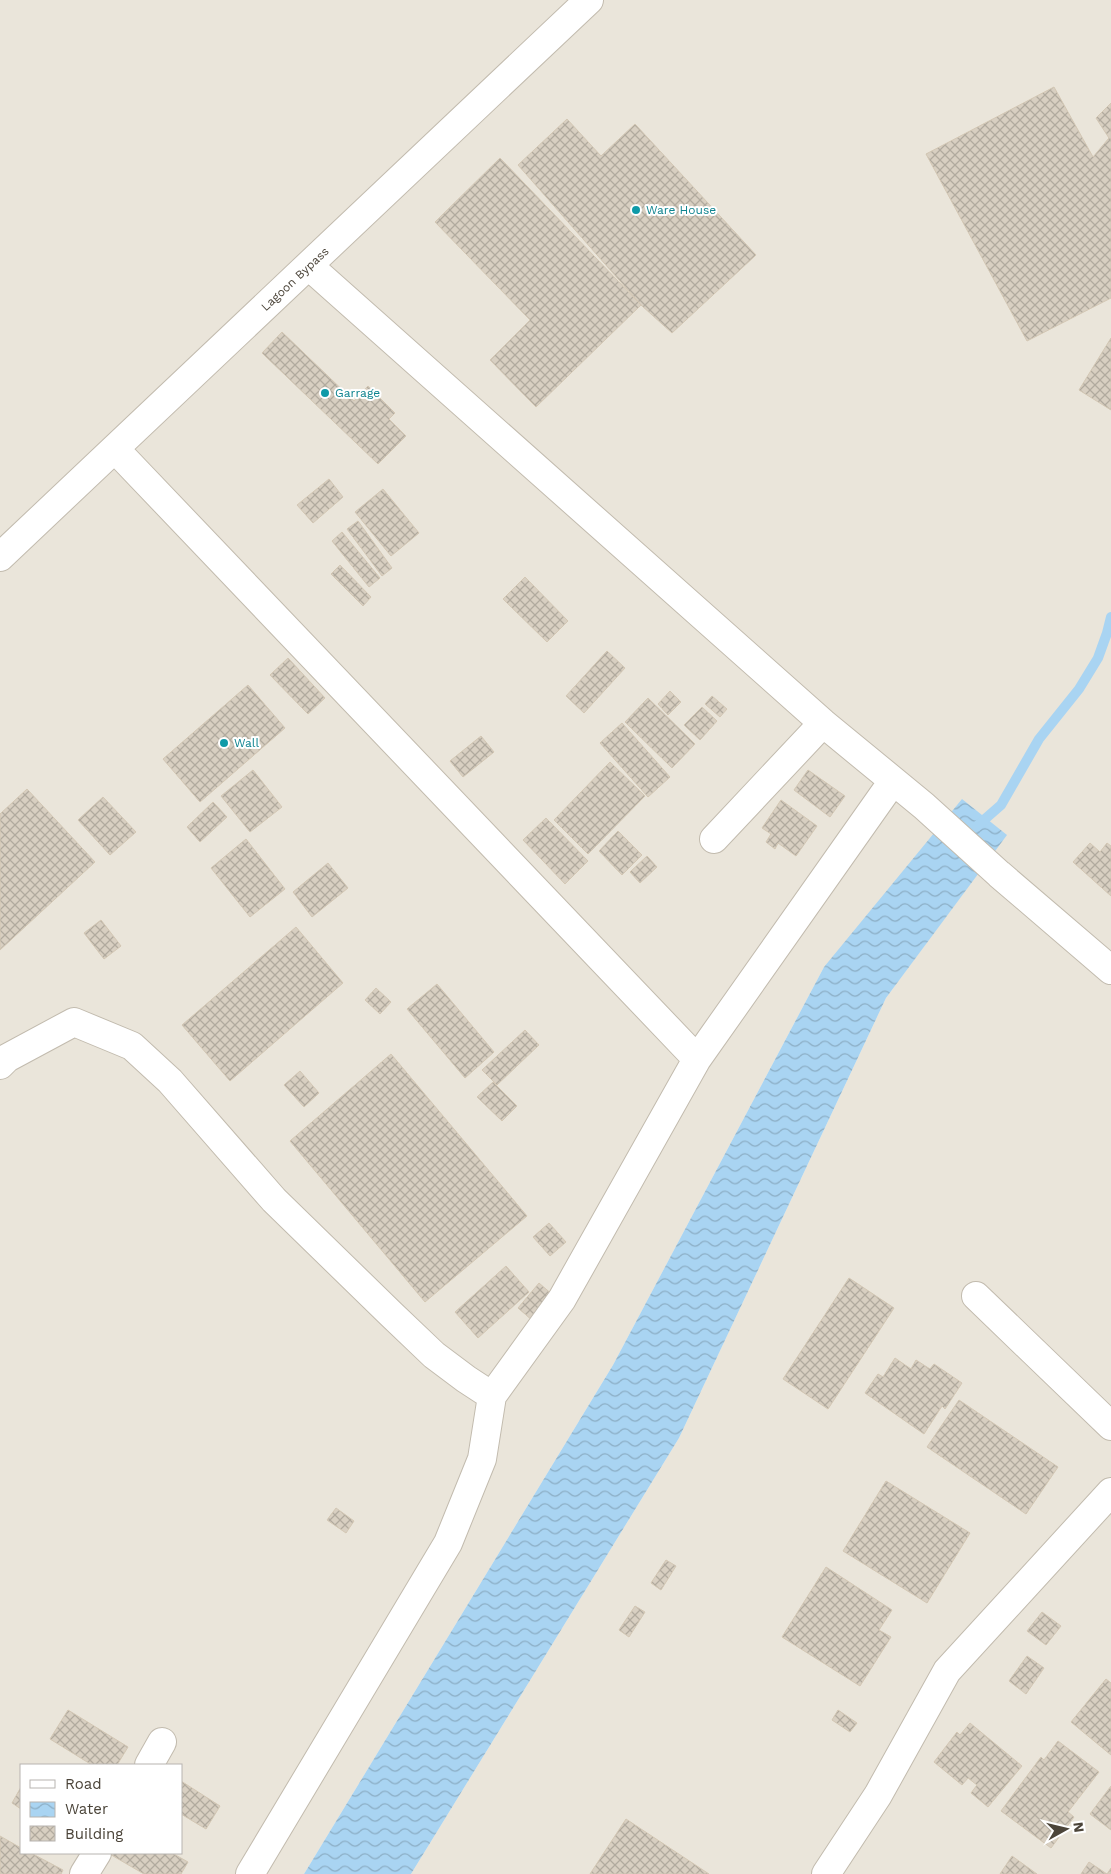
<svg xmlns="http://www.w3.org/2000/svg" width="1111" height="1874" font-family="'Work Sans',sans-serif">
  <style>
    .residential { fill: #eae5da; fill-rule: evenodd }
    .water { fill: url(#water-waves) }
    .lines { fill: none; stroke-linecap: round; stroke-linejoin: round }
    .stream { stroke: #a9d4f2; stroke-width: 10 }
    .building { fill: url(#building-cross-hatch); stroke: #d3c7b4 }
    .minor-casing { stroke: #c2bbae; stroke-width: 30 }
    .minor { stroke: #fff; stroke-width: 28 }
    .culture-dot { fill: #0f9aa8; stroke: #fff; stroke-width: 2 }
    .labels { text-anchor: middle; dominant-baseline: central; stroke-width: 4; stroke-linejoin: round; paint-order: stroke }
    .culture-label { font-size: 12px; fill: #0d838f; stroke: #fff; text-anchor: start }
    .street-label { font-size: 12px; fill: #4b4439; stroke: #fff }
  </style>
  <defs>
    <pattern id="water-waves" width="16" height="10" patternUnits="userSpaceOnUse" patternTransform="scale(1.25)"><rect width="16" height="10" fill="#a9d4f2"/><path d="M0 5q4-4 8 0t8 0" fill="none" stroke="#8caec5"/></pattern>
    <pattern id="building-cross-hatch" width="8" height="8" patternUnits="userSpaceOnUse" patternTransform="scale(1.25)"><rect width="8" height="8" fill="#d8cfc1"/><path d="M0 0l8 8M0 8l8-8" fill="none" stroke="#b1aa9e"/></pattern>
  </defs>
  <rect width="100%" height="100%" fill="#f6f3ec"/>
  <path class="residential" d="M0,0h1111v1874h-700l268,-436 207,-440 120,-163 -182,132 -211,398 -309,509h-304zM21,1765h160v88h-160z"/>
  <path class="water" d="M962,799l45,36 -121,163 -207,440 -268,436h-107l309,-509 211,-398z"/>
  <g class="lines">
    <path class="stream" d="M977,826l24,-21 38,-66 40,-50 19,-31 9,-25 4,-16"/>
  </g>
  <path class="building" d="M1054,87l39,70 16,-19 -13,-20 15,-15v195l-84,43 -101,-187z
    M567,119l34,37 34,-32 121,131 -84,78 -31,-28 -123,-140z
    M500,158l141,147 -105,102 -46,-47 40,-40 -95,-98z
    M282,332l72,69 14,-15 27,27 -6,6 17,17 -28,28 -116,-111z
    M1111,338v72l-32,-20z
    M329,479l14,18 -30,26 -16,-18z
    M383,489l36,44 -28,23 -36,-44z
    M358,521l34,47 -10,8 -35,-47z
    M342,532l38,46 -11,9 -37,-46z
    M340,565l31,32 -8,9 -32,-32z
    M525,577l43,44 -21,21 -44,-43z
    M607,651l18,17 -41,45 -18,-17z
    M288,658l37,40 -17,16 -38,-39z
    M248,685l37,43 -85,74 -37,-43z
    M670,691l11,11 -13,13 -10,-11z
    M712,696l15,13 -7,8 -15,-13z
    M648,698l47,46 -23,24 -47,-46z
    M702,707l15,14 -17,19 -16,-15z
    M622,723l48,54 -22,20 -48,-54z
    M481,736l13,16 -31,25 -13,-16z
    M610,762l35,34 -57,58 -34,-34z
    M253,770l29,37 -32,25 -29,-36z
    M808,770l37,26 -15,21 -36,-27z
    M27,789l68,73 -95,88v-136z
    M103,797l33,35 -26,23 -32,-35z
    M781,800l36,26 -21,30 -18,-13 -3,6 -9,-7 5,-8 -9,-6z
    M213,802l14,15 -27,25 -13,-15z
    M546,818l42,43 -23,23 -42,-44z
    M618,831l24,24 -20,20 -23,-24z
    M246,839l39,50 -35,28 -39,-49z
    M1090,843l10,9 7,-9 4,3v50l-38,-34z
    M647,856l10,11 -17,16 -10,-11z
    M328,863l20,25 -36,29 -19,-25z
    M101,920l20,26 -17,13 -20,-26z
    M296,927l47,56 -113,98 -48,-56z
    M437,984l57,68 -29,26 -58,-69z
    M376,988l15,14 -11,12 -15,-14z
    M525,1030l14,15 -42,40 -15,-15z
    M391,1054l136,162 -102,86 -135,-161z
    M300,1071l19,22 -15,14 -20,-22z
    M493,1082l24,24 -15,15 -25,-24z
    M549,1223l17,19 -16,14 -17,-19z
    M506,1266l23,26 -51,46 -23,-26z
    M849,1278l45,30 -66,101 -45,-30z
    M539,1283l15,13 -21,25 -15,-13z
    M895,1358l16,11 5,-9 14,9 4,-5 28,19 -17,26 -3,-3 -18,28 -59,-41 13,-19 5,3z
    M959,1400l99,67 -32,47 -99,-67z
    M886,1481l84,52 -43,70 -84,-52z
    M336,1508l18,13 -8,12 -19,-13z
    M666,1560l10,6 -15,24 -10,-7z
    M826,1567l66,43 -13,20 12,7 -31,49 -78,-49z
    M635,1606l10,6 -16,25 -10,-7z
    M1042,1612l19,14 -15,19 -19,-14z
    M1027,1656l17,12 -18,26 -17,-13z
    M1106,1679l5,4v72l-40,-33z
    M68,1710l60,37 -11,18h-25l-42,-26z
    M838,1710l19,13 -7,9 -18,-12z
    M970,1723l52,43 -34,41 -17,-14 6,-8 -9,-7 -6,7 -28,-23 23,-30 3,3z
    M1058,1741l41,31 -31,40 6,5 -23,31 -50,-37 40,-54 3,3z
    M181,1781l39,25 -14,23 -25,-15z
    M1111,1786v44l-21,-16z
    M21,1787v22l-9,-6z
    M626,1819l83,55h-119z
    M0,1836l21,12v5h10l32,17 -2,4h-61z
    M108,1853h64l16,9 -7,12h-37z
    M1012,1856l25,18h-37z
    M1089,1862l18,12 4,-6v6h-30z"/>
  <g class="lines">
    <defs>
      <path id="minor" d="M309,266l514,457 101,83 75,68 112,96
        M115,449l582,610
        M0,557l589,-557
        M714,839l109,-116
        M0,1065l7,-7 67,-36 58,24 38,35 104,119 117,114 43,41 32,24 26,17 70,-97 135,-240 196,-278
        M976,1296l135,130
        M149,1765l13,-23
        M84,1874l13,-21
        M250,1874l198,-331 34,-84 10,-63
        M826,1874l52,-79 69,-124 164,-179"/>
    </defs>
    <use href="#minor" class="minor-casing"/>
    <use href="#minor" class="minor"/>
  </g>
  <g class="culture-dot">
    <circle cx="636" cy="210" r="5"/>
    <circle cx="325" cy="393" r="5"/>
    <circle cx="224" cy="743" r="5"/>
  </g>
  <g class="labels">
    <g class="culture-label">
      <text x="646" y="210">Ware House</text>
      <text x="335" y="393">Garrage</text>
      <text x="234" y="743">Wall</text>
    </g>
    <g class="street-label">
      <text transform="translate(295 279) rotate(-43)">Lagoon Bypass</text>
    </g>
  </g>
  <rect x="20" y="1764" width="162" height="90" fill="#ffffff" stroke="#b7b4b0"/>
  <rect x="30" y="1780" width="25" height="8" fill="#ffffff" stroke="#b7b4b0"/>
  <text x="65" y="1789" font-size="15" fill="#4b4439">Road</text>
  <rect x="30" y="1802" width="25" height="15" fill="url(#water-waves)" stroke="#b7b4b0"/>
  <text x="65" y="1814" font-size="15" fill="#4b4439">Water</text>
  <rect x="30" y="1826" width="25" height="15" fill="url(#building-cross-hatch)" stroke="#b7b4b0"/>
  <text x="65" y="1839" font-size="15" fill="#4b4439">Building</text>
  <g transform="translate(1066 1829) rotate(82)" stroke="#ffffff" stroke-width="4" paint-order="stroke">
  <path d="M0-4L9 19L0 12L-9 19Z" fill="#4b4439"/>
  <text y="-8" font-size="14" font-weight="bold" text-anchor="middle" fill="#4b4439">N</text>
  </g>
</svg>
